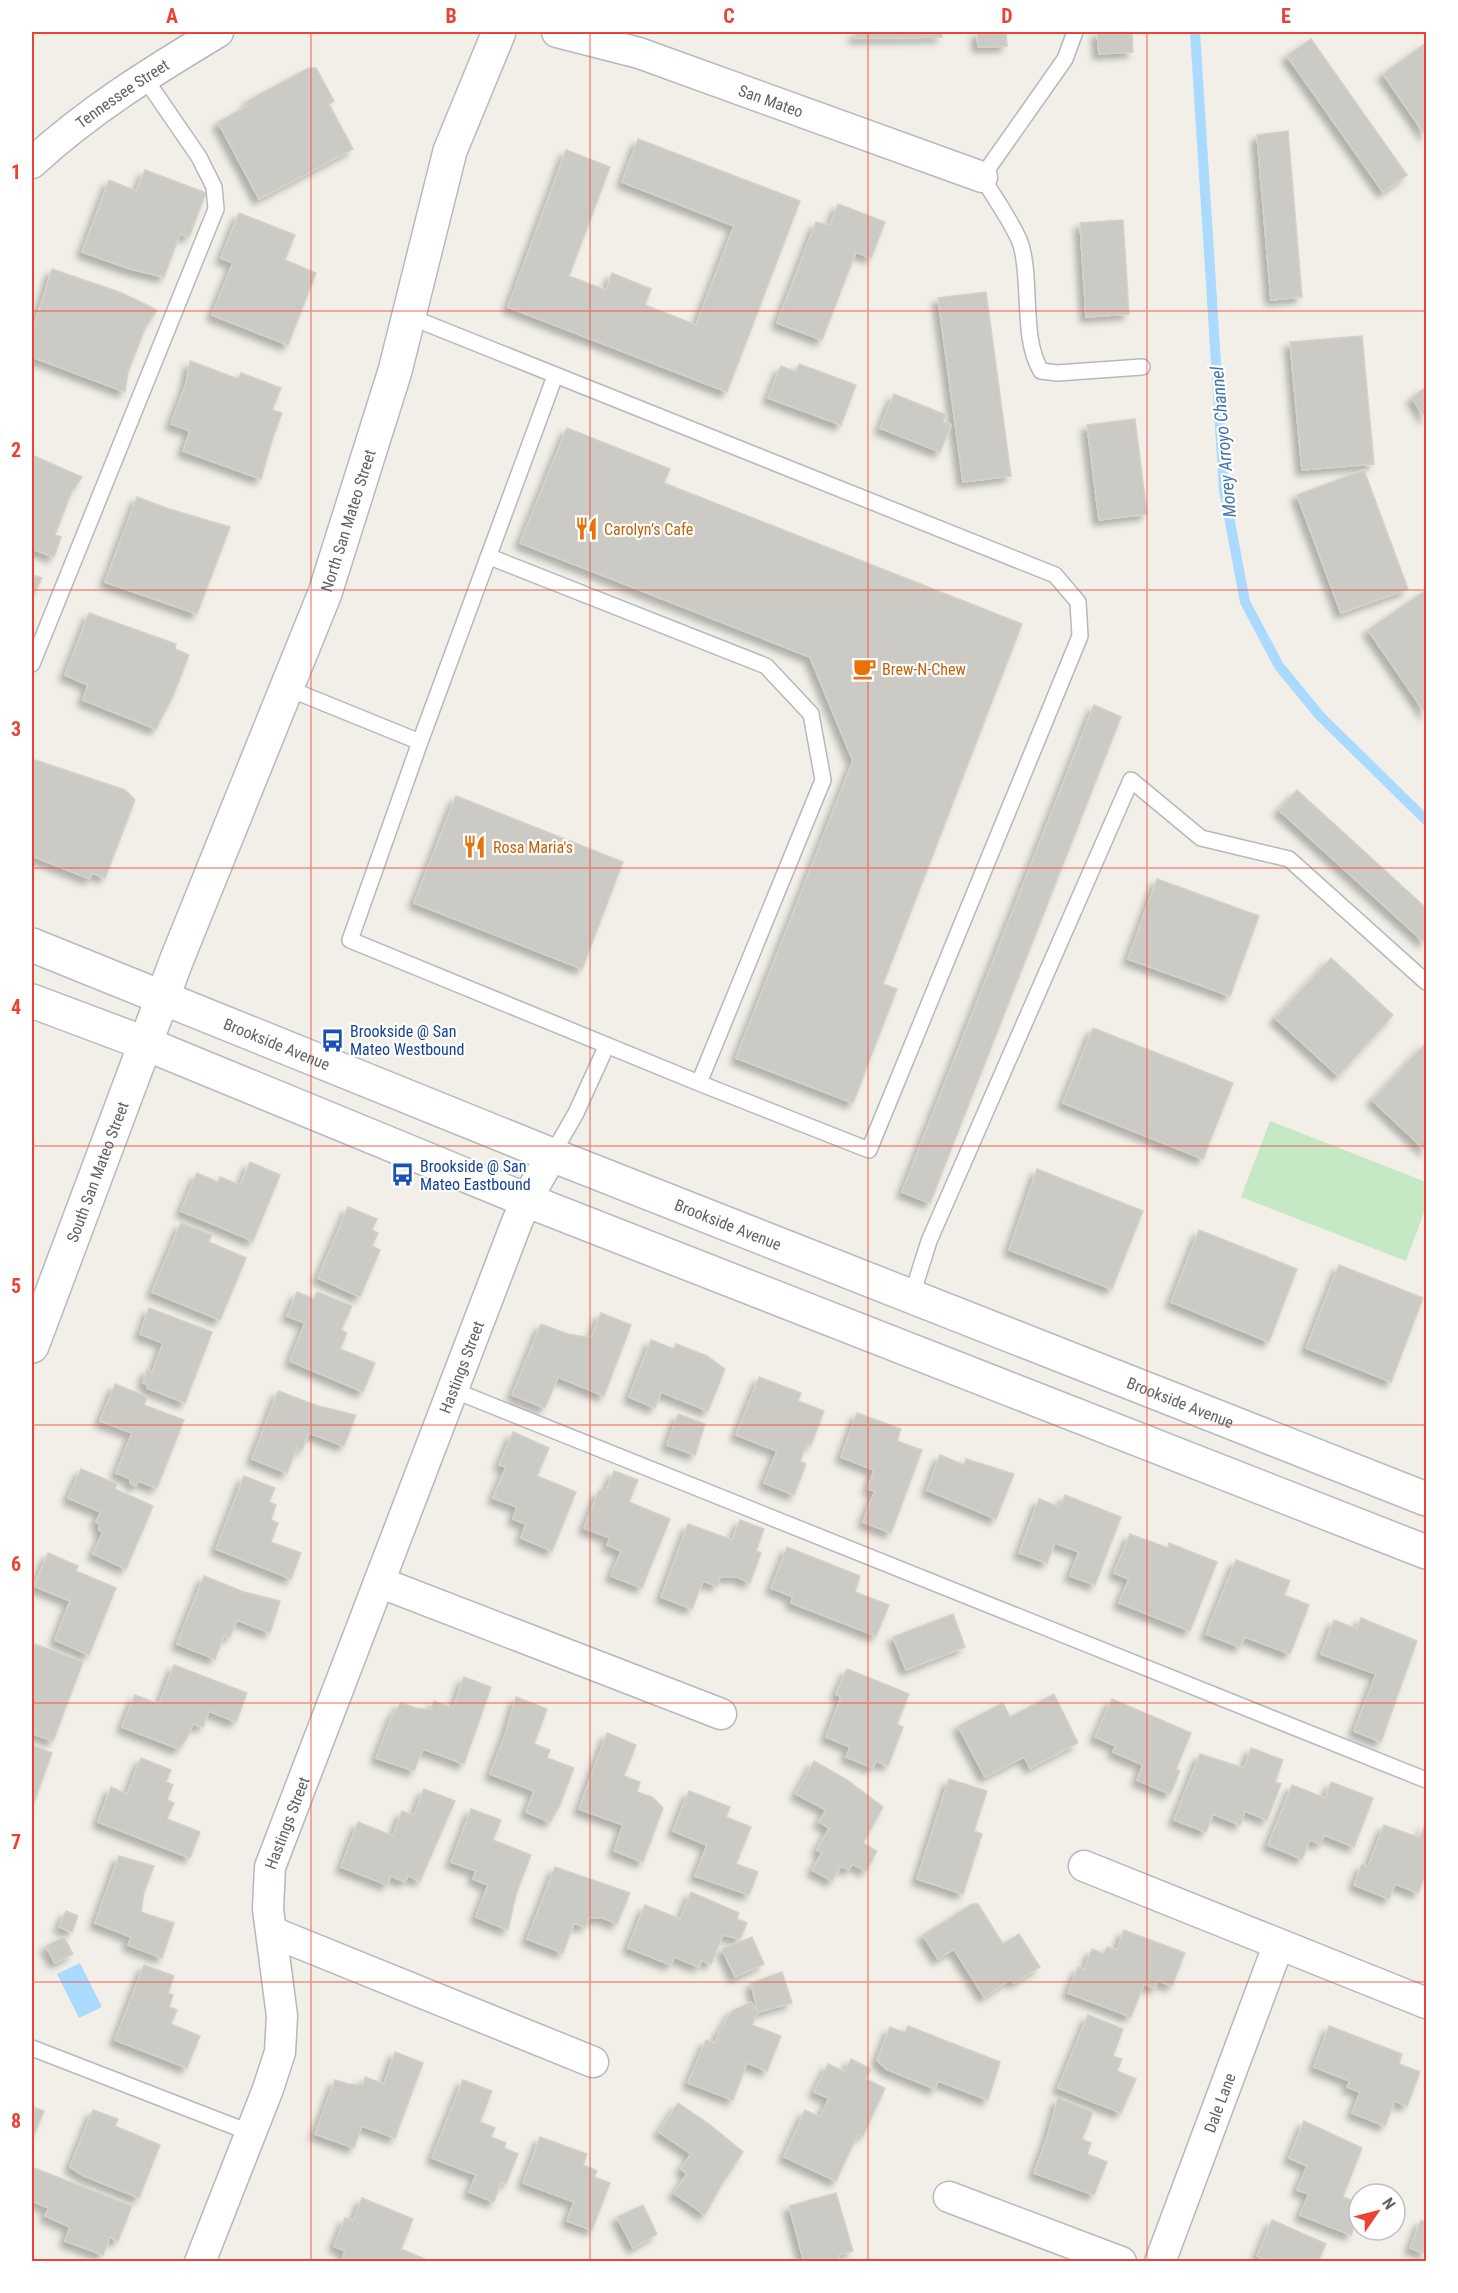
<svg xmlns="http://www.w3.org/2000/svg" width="1458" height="2293" font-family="'Roboto Condensed',sans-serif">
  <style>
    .green { fill: #c5e8c5 }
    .water { fill: #aadaff }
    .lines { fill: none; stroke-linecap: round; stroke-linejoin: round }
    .stream { stroke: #aadaff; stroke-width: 10 }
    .building { fill: #cccac5; stroke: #d6d1c6; stroke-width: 1.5; filter: url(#shadow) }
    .lane-casing { stroke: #b5b8bc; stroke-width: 18 }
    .street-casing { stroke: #b5b8bc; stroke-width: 33 }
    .secondary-casing { stroke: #b6babf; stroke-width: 36 }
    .lane { stroke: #fff; stroke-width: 15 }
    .street { stroke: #fff; stroke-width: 30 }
    .secondary { stroke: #fff; stroke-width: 33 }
    .grid { fill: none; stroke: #ea4335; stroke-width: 1.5; stroke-opacity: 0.55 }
    .labels { text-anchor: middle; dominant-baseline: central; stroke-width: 4.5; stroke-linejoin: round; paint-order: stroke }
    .street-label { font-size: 16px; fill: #5f6368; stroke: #fff }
    .food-label { font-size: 16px; fill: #c56008; stroke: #fff; text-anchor: start }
    .transit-label { font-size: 16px; fill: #164399; stroke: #fff; text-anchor: start }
    .water-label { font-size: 18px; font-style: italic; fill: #4174aa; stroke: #fff }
    .neatline { fill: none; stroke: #ea4335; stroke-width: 2 }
    .grid-label { font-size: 20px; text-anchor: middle; font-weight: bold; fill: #ea4335 }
  </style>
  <defs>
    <filter id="shadow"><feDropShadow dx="-5.5" dy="5.5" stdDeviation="3" flood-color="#0004"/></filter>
  </defs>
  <rect width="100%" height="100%" fill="#f1efe8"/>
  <path class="green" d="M1270,1121l156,61v25l-20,54 -165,-64z"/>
  <path class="water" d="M80,1963l22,44 -23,11 -22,-44z"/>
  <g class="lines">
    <path class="stream" d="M1195,32l29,458 21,112 34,64 41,50 106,104"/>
  </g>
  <path class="building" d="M855,32h87v5l-87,1z
    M977,32h29l1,14 -29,1z
    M1097,32h35l1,20 -34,2z
    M1311,39l96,136 -24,17 -96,-136z
    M1426,43v93l-43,-62z
    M309,68h7l18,33 -5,3 24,45 -94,50 -41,-77 31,-17 -2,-4z
    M1288,131l14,166 -31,3 -14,-165z
    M638,139l162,62 -73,191 -219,-85 58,-157 44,17 -41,109 37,14 6,-17 39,16 -6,16 51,20 38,-99 -112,-44z
    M145,170l61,23 -17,44 -9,-3 -16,43 -34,-8 -48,-17 27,-72 27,11z
    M838,204l47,18 -14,36 -15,-6 -34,88 -45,-17 39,-101 14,3z
    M239,213l56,22 -10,25 31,13 -28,72 -76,-30 21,-52 -12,-5z
    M1123,220l6,94 -43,3 -6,-94z
    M52,269l70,24 35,17 -12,18 -17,44 -3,20 -93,-35v-24z
    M986,292l25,184 -48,6 -25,-184z
    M1362,336l12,128 -72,6 -12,-128z
    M190,361l48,18 3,-6 40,15 -9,22 10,3 -9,24 -12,42 -78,-28 7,-20 -19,-7 15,-40z
    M799,364l57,21 -15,40 -73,-27 13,-32 15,6z
    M1426,387v32l-14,-21z
    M894,394l52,21 -3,7 8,3 -11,27 -60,-24z
    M1135,419l12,95 -48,6 -12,-95z
    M567,428l103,41 -6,14 358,141 -139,360 14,5 -44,114 -117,-45 117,-297 -43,-104 -290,-114z
    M32,455l50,22 -11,16 -16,42 6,2 -7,20 -22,-8z
    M1364,470l44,119 -67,24 -44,-118z
    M137,497l29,11 64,19 -33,87 -92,-32z
    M32,575l10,3 -10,20z
    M1426,590v124l-58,-84z
    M89,613l87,31 -1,5 14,6 -16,41 -17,33 -73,-29 5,-15 -23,-10z
    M1094,705l27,12 -191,486 -28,-11z
    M32,759l93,31 10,10 -30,78 -13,-5 -2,6 -58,-23z
    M1297,790l129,118v31l-2,3 -145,-132z
    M456,796l167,66 -41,107 -168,-66z
    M1157,879l102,37 -29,80 -102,-37z
    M1331,958l62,57 -55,61 -63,-58z
    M1093,1028l140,55 -30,76 -140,-56z
    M1426,1043v108l-54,-51z
    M250,1162l30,13 -27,66 -72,-30 16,-38 21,9 2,-5 20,8z
    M1037,1169l106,42 -31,78 -103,-39z
    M348,1207l29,12 -5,11 6,3 -6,13 8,4 -20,47 -42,-19z
    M181,1223l31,12 -3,7 37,16 -26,62 -68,-28z
    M1199,1230l98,39 -28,73 -98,-40z
    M1339,1265l84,33 -32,84 -85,-34z
    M297,1292l17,7 3,-7 35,14 -11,24 6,3 -7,16 35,14 -12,29 -73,-31 15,-38 -18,-7z
    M149,1308l63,24 -27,71 -38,-15 1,-3 -5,-2 4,-14 5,4 11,-30 -23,-9z
    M601,1313l30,12 -27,71 -46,-19 -13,31 -33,-13 29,-71 27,10 23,4z
    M651,1340l23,9 2,-5 31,12 18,13 -17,42 -47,-19 -6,16 -26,-11z
    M759,1377l42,16 -3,8 26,10 -13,34 -4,-2 -7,18 6,3 -12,31 -30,-12 13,-32 -41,-16z
    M115,1384l32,13 -3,8 40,15 -27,68 -19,-7 -2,5 -6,-3 1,-4 -15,-6 16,-40 -32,-12z
    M278,1391l40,15 38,9 -12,31 -35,-13 -7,17 -5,-2 -10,25 -35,-14z
    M857,1413l44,16 -4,12 25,9 -31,83 -28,-11 12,-31 -7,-2 6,-19 -33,-13z
    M678,1414l27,10 -10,31 -28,-10z
    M513,1432l36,16 -12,28 39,16 -24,59 -31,-13 5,-14 -13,-5 4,-12 -24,-9 13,-31 -7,-2z
    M940,1455l24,10 2,-6 48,15 -18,45 -69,-29z
    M81,1469l36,15 -2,5 38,17 -27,63 -33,-15 10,-22 -4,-2 1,-6 -4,-2 5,-10 -33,-14z
    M614,1471l24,9 -9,22 41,17 -28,69 -31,-12 10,-25 -14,-6 3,-7 -26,-10 15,-38 6,3z
    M244,1476l31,12 -6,14 7,3 -5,15 7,3 -7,19 30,11 -10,26 -75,-30z
    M1065,1495l56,22 -26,68 -25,-9 9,-24 -24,-9 -8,20 -28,-10 20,-54 21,8z
    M740,1520l24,9 -8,22 5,2 -11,30 -13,-6h-17l-3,9 -14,-5 -11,28 -31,-12 27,-73 44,16z
    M1130,1534l38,14 1,-5 48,19 -27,69 -71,-28 10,-24 -15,-6z
    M787,1547l73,29 -5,16 34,13 -13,31 -85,-33 2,-6 -22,-9z
    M48,1553l30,13 -2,5 40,17 -27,67 -34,-15 15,-39 -36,-15z
    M1236,1560l54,21 -6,14 25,10 -19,49 -45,-17 -5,10 -34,-13z
    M204,1576l40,16 36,9 -10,32 -33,-13 -7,17 -6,-2 -9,24 -38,-15z
    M953,1614l12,33 -59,23 -13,-33z
    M1361,1618l56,23 -36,101 -27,-11 22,-57 -55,-20 13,-34 23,9z
    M32,1643l51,19 -30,79 -19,-7 2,-5 -4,-2z
    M174,1665l73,28 -11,29 -27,-11 -6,16 -10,-3 -5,12 -9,13 -57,-22 13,-32 24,9z
    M847,1669l62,25 -12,30 6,3 -15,39 -12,-5 -3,7 -27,-11 4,-10 -24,-10 15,-40 -5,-3z
    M464,1677l27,10 -27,77 -41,-15 -9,22 -38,-13 16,-42 9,-13 15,5 15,2 3,-9 19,7z
    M1054,1694l24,49 -48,25 -6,-11 -39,20 -27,-51 45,-23 7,14z
    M516,1697l31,12 -13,35 16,6 -3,8 27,10 -15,39 -9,15 -24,-10 8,-21 -44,-17 15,-39z
    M1112,1699l79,34 -15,36 4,2 -10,23 -33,-14 6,-15 -30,-13 3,-6 -21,-9z
    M607,1733l29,12 -12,31 16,6 -3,10 15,5 11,11 -20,54 -29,-11 9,-26 -44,-16z
    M32,1745l20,8 -20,55z
    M1251,1748l32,12 -8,22 6,2 -14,36 -22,-9 -5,14 -27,-11 -7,18 -32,-12 26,-66 44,14z
    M141,1758l30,12 -5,12 7,3 -6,15 7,3 -7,16 33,13 -10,26 -92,-36 13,-35 16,7z
    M814,1761l33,19 36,27 -20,36 14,8 -11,20 -14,-7 -3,6 -8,-4 -9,15 -20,-11 10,-17 -5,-3 12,-22 -10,-6 7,-12 -30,-16z
    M949,1779l38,12 -13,40 8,3 -19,60 -46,-15z
    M1331,1782l42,16 -19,49 -30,-12 -3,9 -11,-4 -8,19 -34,-14 24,-60 33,13z
    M424,1789l31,12 -35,80 -12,-5 -3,6 -14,-6 -4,9 -46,-18 17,-45 35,14 9,-25 12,4z
    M689,1791l41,16 -4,10 25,10 -15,37 22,8 -9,23 -54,-19 12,-31 -34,-14z
    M471,1809l30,11 -8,20 38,15 -15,39 -8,36 -32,-13 12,-32 -15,-6 3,-8 -25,-9z
    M1425,1823l1,58 -3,-1 -5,13 -23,-9 -6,15 -35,-14 8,-21 6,3 16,-42 36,13z
    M119,1856l35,10 -10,26 -3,20 33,11 -12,35 -34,-13 3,-8 -36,-14z
    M555,1867l75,26 -13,31 -14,-6h-14l-4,9 -11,-4 -11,30 -36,-14z
    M691,1892l48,21 -2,6 10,4 -7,16 -17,-4 -12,29 -9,-4 -3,7 -25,-10 -3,8 -43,-17 17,-43 35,14z
    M972,1904h6l25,40 16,-10 21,33 -26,16 -3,-4 -27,18 -30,-48 -16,10 -15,-24z
    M66,1911l12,5 -6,16 -13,-5z
    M1124,1930l61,23 -13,33 -14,-5 -3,7 -11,-4 -13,33 -63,-24 10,-26 6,3 8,-21 12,5 3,-7 10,3z
    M64,1937l9,17 -18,9 -9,-17z
    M752,1937l12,27 -29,13 -13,-28z
    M144,1965l30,11 -6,17 5,2 -4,12 8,3 -6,14 29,12 -13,32 -72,-28z
    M782,1972l10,31 -34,9 -7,-29z
    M751,2002l7,10 -6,13 29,11 -14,35 -20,-8 -14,37 -45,-17 18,-43 9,3 5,-13 12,-19z
    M1088,2015l35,14 -10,27 9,3 -5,12 19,8 -15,34 -63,-25z
    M908,2026l92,36 -12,38 -50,-19 -3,8 -49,-20 -9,-9 13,-33 15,6z
    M1329,2026l73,28 -3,10 21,8 -13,34 -12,-5 -10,25 -33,-13 8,-21 -13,-5 3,-6 -36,-14z
    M395,2052l28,11 -28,75 -33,-12 -8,22 -39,-14 20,-54 13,4 15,1 2,-8 19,7z
    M851,2059l20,10 -5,10 19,9 -22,48 -5,-2 -22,47 -52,-24 21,-47 15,7 9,-19 -15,-6 14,-28 17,8z
    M463,2080l29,11 -12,31 15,6 -4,9 15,6 -2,5 14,6 -12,30 -5,-2 -7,20 -25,-10 7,-17 -44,-17z
    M1058,2098l35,14 -11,27 9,4 -4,11 20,8 -13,33 -60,-22 13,-35z
    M678,2103l31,21 34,28 -23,35 -15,28 -31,-22 13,-19 -6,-5 10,-15 -32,-22z
    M32,2107l12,4 -12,29z
    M93,2110l25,9 -3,7 45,19 -21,53 -55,-22 -14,-9z
    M1304,2121l58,27 -19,49 16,6v10l-8,22 -51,-20 9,-21 -12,-4 10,-24 -18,-8z
    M540,2137l47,17 -4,11 14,6 -3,6 16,6 -18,47 -25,-9 7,-19 -51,-19z
    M34,2168l98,38 -14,35 -8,-4 -7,18 -38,-14 5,-14 -25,-11 4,-8 -17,-7v-26z
    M836,2193l17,58 -15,4 2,7h-36l-15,-56z
    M362,2198l51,21 -12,30 31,13h-91l4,-11 -11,-5 11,-28 8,3z
    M643,2205l14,29 -24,14 -16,-31z
    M1272,2220l54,24 -8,18h-52l1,-2 -10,-4z
    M1421,2220l5,2v32l-16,-6z"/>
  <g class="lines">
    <defs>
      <path id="lane" d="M1075,32l-10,27 -83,118c10,17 34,51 39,68 11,38 0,93 20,126l16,2 85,-6
        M408,316l647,259 23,27 2,34 -211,514 -170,-67 -349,-143 70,-198 135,-366
        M490,557l276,109 45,48 12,66 -124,303
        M32,664l184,-455 -2,-22 -15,-30 -55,-80
        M287,688l133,54
        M552,1155l24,-42 31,-68
        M912,1295l17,-54 202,-461 70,58 88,21 137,123
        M453,1390l973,390
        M32,2048l219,85"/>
      <g id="street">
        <path id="s1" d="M557,32l82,21 343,124"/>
        <path id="s2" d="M32,163c56,-52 121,-92 186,-131"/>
        <path d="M379,1582l342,132"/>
        <path d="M1084,1866l342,137"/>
        <path d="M272,1932l321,130"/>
        <path d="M949,2197l172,65"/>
        <path id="s3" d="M200,2262l68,-173 12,-37 2,-36 -14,-107 2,-42 245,-640 11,-27 26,-45"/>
        <path id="s4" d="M1160,2262l118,-316"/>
      </g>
      <g id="secondary">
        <path id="s5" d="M32,945l520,210 874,344"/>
        <path d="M32,1001l112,42 382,157 900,352"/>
        <path id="s6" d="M32,1346l145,-387 148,-366 70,-222 55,-220 49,-119"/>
      </g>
    </defs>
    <use href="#lane" class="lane-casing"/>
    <use href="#street" class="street-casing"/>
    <use href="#secondary" class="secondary-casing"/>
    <use href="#lane" class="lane"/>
    <use href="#street" class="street"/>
    <use href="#secondary" class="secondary"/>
  </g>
  <path class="grid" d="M311,32v2230M590,32v2230M868,32v2230M1147,32v2230M32,311h1394M32,590h1394M32,868h1394M32,1146h1394M32,1425h1394M32,1703h1394M32,1982h1394"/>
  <defs>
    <symbol id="restaurant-bare" viewBox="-9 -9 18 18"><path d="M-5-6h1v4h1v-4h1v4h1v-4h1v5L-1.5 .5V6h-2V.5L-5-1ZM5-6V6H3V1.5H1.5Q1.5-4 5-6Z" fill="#e8710a" stroke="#fff" stroke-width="2.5" paint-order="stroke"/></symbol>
    <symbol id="cafe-bare" viewBox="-9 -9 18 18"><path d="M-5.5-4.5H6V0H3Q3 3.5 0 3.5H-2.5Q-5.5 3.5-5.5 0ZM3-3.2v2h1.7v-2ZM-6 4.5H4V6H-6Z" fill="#e8710a" stroke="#fff" stroke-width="2.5" paint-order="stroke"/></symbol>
    <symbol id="bus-bare" viewBox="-9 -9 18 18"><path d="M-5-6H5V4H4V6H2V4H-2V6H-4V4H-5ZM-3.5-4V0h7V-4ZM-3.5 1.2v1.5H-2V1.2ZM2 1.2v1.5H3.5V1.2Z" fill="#1a4fb4" stroke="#fff" stroke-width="2.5" paint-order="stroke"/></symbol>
  </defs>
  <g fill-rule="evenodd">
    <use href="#restaurant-bare" x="570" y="512" width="33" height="33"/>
    <use href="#cafe-bare" x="848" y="652" width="33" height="33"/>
    <use href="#restaurant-bare" x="458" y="830" width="33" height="33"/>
    <use href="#bus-bare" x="316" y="1024" width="33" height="33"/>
    <use href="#bus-bare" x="386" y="1158" width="33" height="33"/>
  </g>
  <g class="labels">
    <g class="street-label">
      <text stroke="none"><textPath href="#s2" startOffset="114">Tennessee Street</textPath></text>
      <text stroke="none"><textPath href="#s1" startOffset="225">San Mateo</textPath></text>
      <text stroke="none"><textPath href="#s6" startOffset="884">North San Mateo Street</textPath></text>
      <text stroke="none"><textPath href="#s5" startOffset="264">Brookside Avenue</textPath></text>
      <text stroke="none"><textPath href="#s6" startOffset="186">South San Mateo Street</textPath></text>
      <text stroke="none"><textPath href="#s5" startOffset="750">Brookside Avenue</textPath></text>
      <text stroke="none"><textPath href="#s3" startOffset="946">Hastings Street</textPath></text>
      <text stroke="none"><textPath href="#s5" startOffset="1236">Brookside Avenue</textPath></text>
      <text stroke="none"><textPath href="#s3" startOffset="458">Hastings Street</textPath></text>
      <text stroke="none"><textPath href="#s4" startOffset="170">Dale Lane</textPath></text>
    </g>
    <g class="food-label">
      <text x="604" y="529">Carolyn’s Cafe</text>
      <text x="882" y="669">Brew-N-Chew</text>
      <text x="493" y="847">Rosa Maria's</text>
    </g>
    <g class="transit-label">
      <text x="350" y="1031">Brookside @ San<tspan x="350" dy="18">Mateo Westbound</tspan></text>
      <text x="420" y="1166">Brookside @ San<tspan x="420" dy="18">Mateo Eastbound</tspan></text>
    </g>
    <g class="water-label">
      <text transform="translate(1223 442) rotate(-95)">Morey Arroyo Channel</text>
    </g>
  </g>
  <rect width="1458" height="2293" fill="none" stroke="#ffffff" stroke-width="66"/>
  <g transform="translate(1377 2212) rotate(55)"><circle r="28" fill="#ffffff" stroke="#bfc1c3" stroke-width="1.5"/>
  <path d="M0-4.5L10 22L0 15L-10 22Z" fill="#ea4335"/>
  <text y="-9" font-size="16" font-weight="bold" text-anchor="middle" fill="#5f6368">N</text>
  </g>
  <rect x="33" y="33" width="1392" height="2227" class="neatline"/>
  <g class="grid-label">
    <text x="172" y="23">A</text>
    <text x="451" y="23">B</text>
    <text x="729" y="23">C</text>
    <text x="1007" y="23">D</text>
    <text x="1286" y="23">E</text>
    <text x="16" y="179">1</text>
    <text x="16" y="457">2</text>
    <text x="16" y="736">3</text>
    <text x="16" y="1014">4</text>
    <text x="16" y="1293">5</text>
    <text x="16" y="1571">6</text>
    <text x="16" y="1849">7</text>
    <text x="16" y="2128">8</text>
  </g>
</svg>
